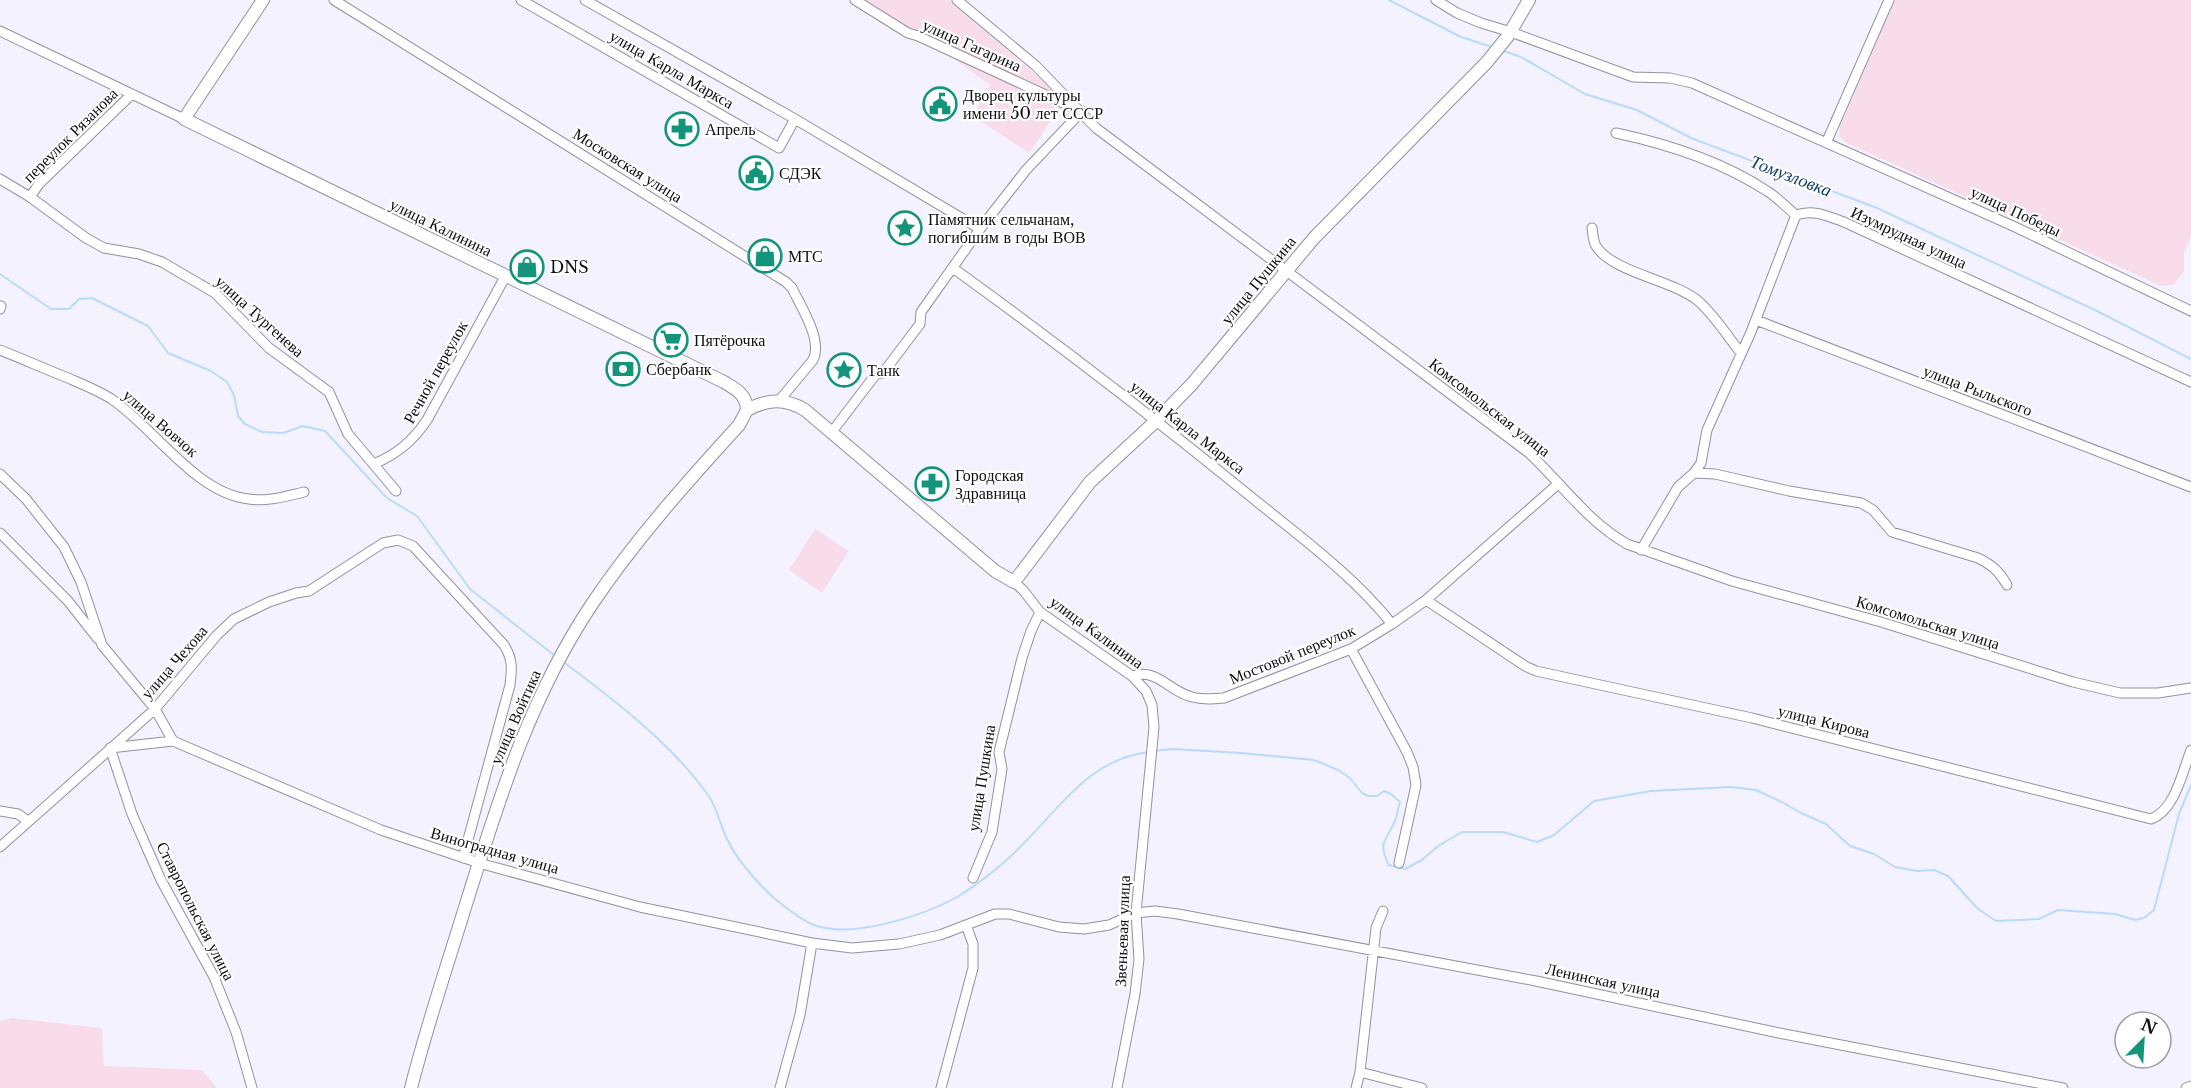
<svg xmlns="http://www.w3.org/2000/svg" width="2191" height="1088" font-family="'Libre Baskerville',serif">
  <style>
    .green { fill: #f8dcea }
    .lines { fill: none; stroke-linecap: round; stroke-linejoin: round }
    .stream { stroke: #b8dafb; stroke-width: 2 }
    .minor-casing { stroke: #93919d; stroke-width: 11 }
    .major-casing { stroke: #93919d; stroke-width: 14 }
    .minor { stroke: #fff; stroke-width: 9 }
    .major { stroke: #fff; stroke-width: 12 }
    .labels { text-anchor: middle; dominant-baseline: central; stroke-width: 4.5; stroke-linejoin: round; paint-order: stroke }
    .street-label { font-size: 16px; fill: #0f0e12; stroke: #fff }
    .poi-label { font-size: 16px; fill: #0f0e12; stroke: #fff; text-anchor: start }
    .water-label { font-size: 18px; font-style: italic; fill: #0f416b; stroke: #fff }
  </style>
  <rect width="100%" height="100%" fill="#f5f2ff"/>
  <path class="green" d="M864,0h85l116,100 -36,53 -56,-37 17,-31 -76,-55z
    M1895,0h296v236l-7,17v19l-11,13 -12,1 -316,-144 -6,-6 1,-9z
    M815,529l34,22 -27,42 -33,-23z
    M12,1018l90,10 2,38 98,4 15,18h-217v-67z"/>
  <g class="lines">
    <path class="stream" d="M1389,0l72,37 31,10
      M1501,50l20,7 64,37 52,16 54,28 186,70 220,103 94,48
      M0,274l51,35h18l10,-10 13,-1 56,28 20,27 43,18 16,11 7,13 4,21 7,8 17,8 21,1 20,-7 22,5 62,67 30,18 53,73 85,67
      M562,661c50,37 110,83 146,134 10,14 12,31 20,46 9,19 35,49 52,62 9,7 23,18 34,22 38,14 109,-9 143,-28 19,-11 49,-35 64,-51 39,-38 68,-87 128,-94
      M1154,751l19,-2 67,4 74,7 24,10 12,8 12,15 6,3h9l7,-5 7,3 9,8c-2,6 -3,13 -5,19 -9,20 -18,22 -6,44l16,4 17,-9 16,-14 24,-14h41l34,10 17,-7 40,-34 57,-10 80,-4 25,3 26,12 19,11 25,11 24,22 24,8 21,13 22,4 17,-1 14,6 30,33 18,12 43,-2 19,-9 57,4 20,6 9,-2 10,-8 25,-96 12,-29"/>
    <defs>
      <path id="minor" d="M334,0l452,282 6,6c9,19 31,52 21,72l-35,42
        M521,0l258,148 16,-29
        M585,0l210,119 185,110
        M855,0l53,33 10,3 156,72
        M957,0l79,66 60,62 433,325c33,31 58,68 98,91l105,37 149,41 192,60 47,11h38l33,-5
        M1436,0l21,13 24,10 30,9 122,45 37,1 22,5 321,143 178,85
        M0,31l184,88
        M1616,133c52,11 105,28 151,58 10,6 19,16 29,24 18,-6 31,1 48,7l347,160
        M1827,141l62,-141
        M0,179l30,18 56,41 18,10 35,6 23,8 53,31 54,55 60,44 19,42 48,57
        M30,197l9,-13 93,-90
        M1592,228c1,6 1,13 4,18 16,26 76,34 101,54 17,14 30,36 44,53
        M953,268c101,73 200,149 297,228 49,40 102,78 142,128
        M0,309l1,-3
        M1756,320l435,167
        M0,350c23,9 45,19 68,28 14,6 29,12 42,20 44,29 86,96 139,101 19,3 37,-3 55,-7
        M831,433l45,-59 7,-1 37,-49 1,-12 59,-83 46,-59 56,-59
        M374,464c23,-10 39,-23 53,-44l78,-143
        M1694,473l21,1 74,17 72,12 12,7 19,22 86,26c14,7 21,13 29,27
        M0,474l26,25 38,48 17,35 21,63 53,64 18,32 208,89 98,33 161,44 172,36 40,5 47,-4 41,-9 55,-21h14l50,13 25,2 25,-4 27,-12 19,-2 23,3 358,67 243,52 284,55
        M0,533l68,68 30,38
        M1641,550l37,-63 16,-14 7,-10 6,-33 44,-98 45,-117
        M1014,582l9,8 17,22 92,64 14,15 6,14 2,22 -18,186 3,46 -4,35 -18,94
        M1426,600l99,66 11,5 216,47 399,101c24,-9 31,-46 40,-69
        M1351,649l56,103 6,15 3,18 -17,78
        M1132,676c26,-8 36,15 60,21 11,3 21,2 32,1l127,-49 41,-25 34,-24 132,-116
        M173,741l-63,7 22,66 29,66 53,97 22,55 16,56
        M0,811l18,3 10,7
        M0,847l155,-138 62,-74 17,-16 35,-17 27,-9 13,-2 74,-48 15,-3 15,6 91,99c9,14 8,24 6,40l-47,173
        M973,878l19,-46 10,-63 -3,-17 23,-94 9,-27 9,-19
        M1360,1072l62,16
        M780,1088l20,-73 12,-72
        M941,1088l32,-120v-24l-7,-19
        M1356,1088l4,-16 16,-144 7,-17
        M2186,1088l5,-2"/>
      <path id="major" d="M263,0l-79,119 540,263c13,8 22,12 23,28
        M747,410c21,-11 37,-12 58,0l190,161 19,11 76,-100 67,-62 35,-36 122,-146 173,-176 21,-26 21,-36
        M411,1088c16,-63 37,-125 56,-187 33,-105 63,-204 125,-297 43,-64 95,-122 147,-179l8,-15"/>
    </defs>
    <use href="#minor" class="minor-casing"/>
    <use href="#major" class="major-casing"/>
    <use href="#minor" class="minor"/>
    <use href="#major" class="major"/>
  </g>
  <defs>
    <symbol id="civic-ring" viewBox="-11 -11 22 22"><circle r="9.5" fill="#fff" stroke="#15947c" stroke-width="1.5"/><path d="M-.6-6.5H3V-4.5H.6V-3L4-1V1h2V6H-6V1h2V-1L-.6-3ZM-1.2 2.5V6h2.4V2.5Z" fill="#15947c"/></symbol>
    <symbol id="pharmacy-ring" viewBox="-11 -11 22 22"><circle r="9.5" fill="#fff" stroke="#15947c" stroke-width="1.5"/><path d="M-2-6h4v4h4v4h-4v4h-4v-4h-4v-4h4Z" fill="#15947c"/></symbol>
    <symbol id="sight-ring" viewBox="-11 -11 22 22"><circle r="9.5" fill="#fff" stroke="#15947c" stroke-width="1.5"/><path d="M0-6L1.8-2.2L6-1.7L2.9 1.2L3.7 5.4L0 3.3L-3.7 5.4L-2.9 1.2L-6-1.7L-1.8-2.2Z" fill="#15947c"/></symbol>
    <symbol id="shop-ring" viewBox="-11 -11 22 22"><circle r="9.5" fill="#fff" stroke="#15947c" stroke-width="1.5"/><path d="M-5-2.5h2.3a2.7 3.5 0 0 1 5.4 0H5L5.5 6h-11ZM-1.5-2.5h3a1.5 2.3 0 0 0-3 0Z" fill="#15947c"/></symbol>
    <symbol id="supermarket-ring" viewBox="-11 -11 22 22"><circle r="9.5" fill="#fff" stroke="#15947c" stroke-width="1.5"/><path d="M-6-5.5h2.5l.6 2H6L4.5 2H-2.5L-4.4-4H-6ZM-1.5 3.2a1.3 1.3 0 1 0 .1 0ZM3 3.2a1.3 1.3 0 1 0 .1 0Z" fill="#15947c"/></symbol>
    <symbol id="bank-ring" viewBox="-11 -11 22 22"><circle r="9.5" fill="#fff" stroke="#15947c" stroke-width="1.5"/><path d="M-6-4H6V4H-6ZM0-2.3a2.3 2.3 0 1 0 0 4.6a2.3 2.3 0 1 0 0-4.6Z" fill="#15947c"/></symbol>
  </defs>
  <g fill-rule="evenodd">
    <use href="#civic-ring" x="921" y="85" width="38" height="38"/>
    <use href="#pharmacy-ring" x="663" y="110" width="38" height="38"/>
    <use href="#civic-ring" x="737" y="154" width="38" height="38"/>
    <use href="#sight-ring" x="886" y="209" width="38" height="38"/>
    <use href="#shop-ring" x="746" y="237" width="38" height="38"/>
    <use href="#shop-ring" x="508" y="248" width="38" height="38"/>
    <use href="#supermarket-ring" x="652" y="321" width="38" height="38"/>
    <use href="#bank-ring" x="604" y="350" width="38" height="38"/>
    <use href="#sight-ring" x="825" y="351" width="38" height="38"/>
    <use href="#pharmacy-ring" x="913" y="465" width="38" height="38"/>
  </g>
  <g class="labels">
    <g class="street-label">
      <text transform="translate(972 45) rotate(24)">улица Гагарина</text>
      <text transform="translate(672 69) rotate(30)">улица Карла Маркса</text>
      <text transform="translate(70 135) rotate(-45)">переулок Рязанова</text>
      <text transform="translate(628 165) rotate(32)">Московская улица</text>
      <text transform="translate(2016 211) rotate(25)">улица Победы</text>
      <text transform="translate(441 227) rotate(26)">улица Калинина</text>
      <text transform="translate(1909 237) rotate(25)">Изумрудная улица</text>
      <text transform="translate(1258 280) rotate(-51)">улица Пушкина</text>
      <text transform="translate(260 316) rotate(42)">улица Тургенева</text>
      <text transform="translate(435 372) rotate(-61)">Речной переулок</text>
      <text transform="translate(1978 390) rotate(21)">улица Рыльского</text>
      <text transform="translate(1490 407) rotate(38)">Комсомольская улица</text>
      <text transform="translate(161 423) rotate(41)">улица Вовчок</text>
      <text transform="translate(1188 427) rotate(38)">улица Карла Маркса</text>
      <text transform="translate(1928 622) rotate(17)">Комсомольская улица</text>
      <text transform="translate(1097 632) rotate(36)">улица Калинина</text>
      <text transform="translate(1292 654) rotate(-22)">Мостовой переулок</text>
      <text transform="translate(174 662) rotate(-49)">улица Чехова</text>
      <text transform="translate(515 717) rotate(-66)">улица Войтика</text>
      <text transform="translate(1824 721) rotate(14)">улица Кирова</text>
      <text transform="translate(981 778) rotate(-81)">улица Пушкина</text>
      <text transform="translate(495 850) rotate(16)">Виноградная улица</text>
      <text transform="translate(196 911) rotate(63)">Ставропольская улица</text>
      <text transform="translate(1122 931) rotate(-88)">Звеньевая улица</text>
      <text transform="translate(1603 980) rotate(12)">Ленинская улица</text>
    </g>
    <g class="poi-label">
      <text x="963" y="95">Дворец культуры<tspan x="963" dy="18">имени 50 лет СССР</tspan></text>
      <text x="705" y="129">Апрель</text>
      <text x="779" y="173">СДЭК</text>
      <text x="928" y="219">Памятник сельчанам,<tspan x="928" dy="18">погибшим в годы ВОВ</tspan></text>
      <text x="788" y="256">МТС</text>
      <text x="550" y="267">DNS</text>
      <text x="694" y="340">Пятёрочка</text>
      <text x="646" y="369">Сбербанк</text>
      <text x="867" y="370">Танк</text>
      <text x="955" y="475">Городская<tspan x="955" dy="18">Здравница</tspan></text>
    </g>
    <g class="water-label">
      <text transform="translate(1791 176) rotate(21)">Томузловка</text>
    </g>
  </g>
  <g transform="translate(2143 1040) rotate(24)"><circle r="28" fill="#ffffff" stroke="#9f9fa0" stroke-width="1.5"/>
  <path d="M0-4.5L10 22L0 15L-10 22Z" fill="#15947c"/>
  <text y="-9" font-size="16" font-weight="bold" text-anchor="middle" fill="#0f0e12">N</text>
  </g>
</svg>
